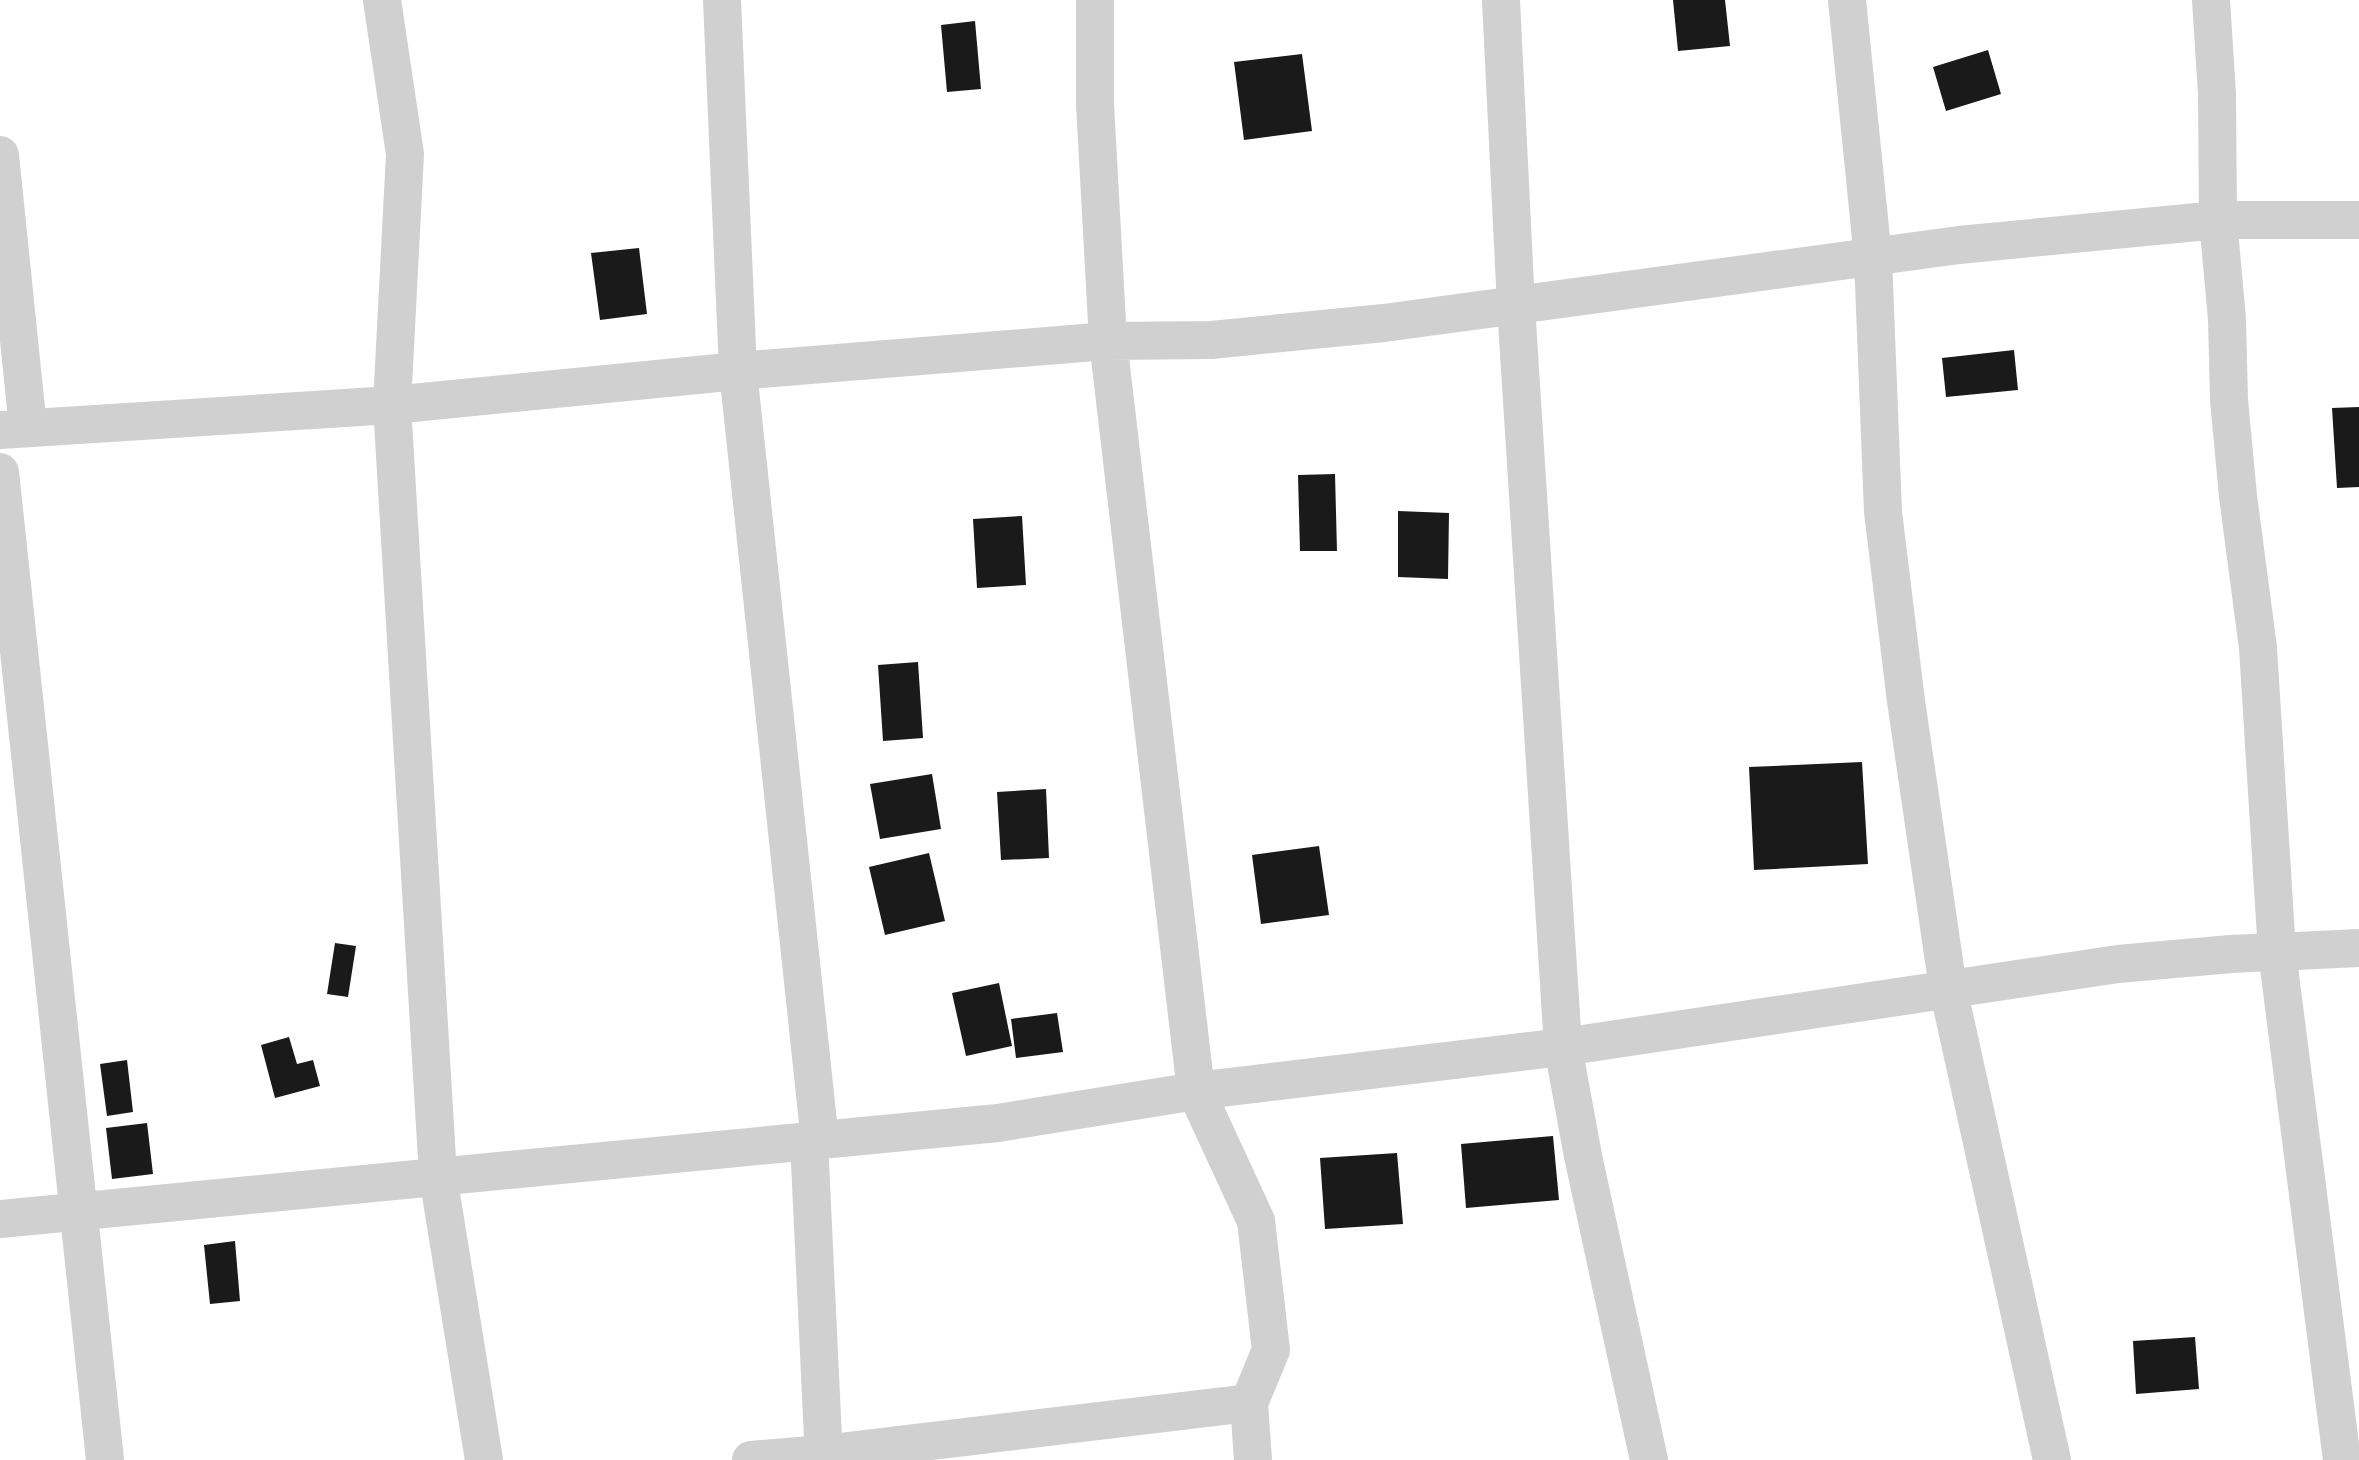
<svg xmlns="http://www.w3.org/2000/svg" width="2359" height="1460" font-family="Ubuntu,sans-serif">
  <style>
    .building { fill: #1a1a1a }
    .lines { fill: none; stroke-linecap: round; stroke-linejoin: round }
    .minor { stroke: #d0d0d0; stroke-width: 38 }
  </style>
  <rect width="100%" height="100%" fill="#fff"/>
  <path class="building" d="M1673,0h52l5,46 -52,5z
    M975,21l6,68 -34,3 -6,-67z
    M1988,50l13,44 -55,17 -13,-44z
    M1302,54l10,77 -68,9 -10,-78z
    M639,248l8,66 -47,6 -9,-67z
    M2014,350l4,40 -72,7 -4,-39z
    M2359,407v80l-22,1 -5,-80z
    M1335,474l2,77h-37l-2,-76z
    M1398,511l51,2 -1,66 -50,-2z
    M1022,516l4,69 -49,3 -4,-69z
    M918,662l5,76 -40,3 -5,-76z
    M1862,762l6,102 -114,6 -5,-103z
    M932,774l9,55 -61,10 -10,-55z
    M1046,789l3,69 -48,2 -4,-68z
    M1319,846l10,69 -68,9 -9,-69z
    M929,853l16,68 -60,14 -16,-68z
    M335,943l21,3 -8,51 -21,-3z
    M999,983l13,63 -46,10 -14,-63z
    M1057,1013l6,39 -47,6 -5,-39z
    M289,1037l8,27 16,-4 7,26 -45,12 -14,-53z
    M127,1060l6,52 -26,4 -7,-52z
    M147,1123l6,51 -41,5 -6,-51z
    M1553,1136l6,64 -93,8 -5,-64z
    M1397,1153l6,71 -78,5 -5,-71z
    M235,1241l5,60 -30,3 -6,-59z
    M2195,1337l4,52 -63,5 -3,-53z"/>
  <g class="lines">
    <path class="minor" d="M382,0l23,154 -13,251 46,771 46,284
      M722,0l16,371 82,770
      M1095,0v104l13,237 88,750 60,130 15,129 -22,53 4,57
      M1501,0l15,306 47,741 20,109 66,304
      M1847,0l26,258 10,254 23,189 42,287 104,472
      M2211,0l6,94 1,126 9,99 2,81 9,96 20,152 19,304 65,508
      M0,155l28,273
      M0,430l392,-25 346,-34 370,-30 103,-1 173,-17 575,-78 259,-25h141
      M0,472l105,988
      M809,1141l15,319
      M0,1219l998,-96 198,-32 367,-44 555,-83 113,-10 128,-6
      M751,1460l72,-6 426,-51"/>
  </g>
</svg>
